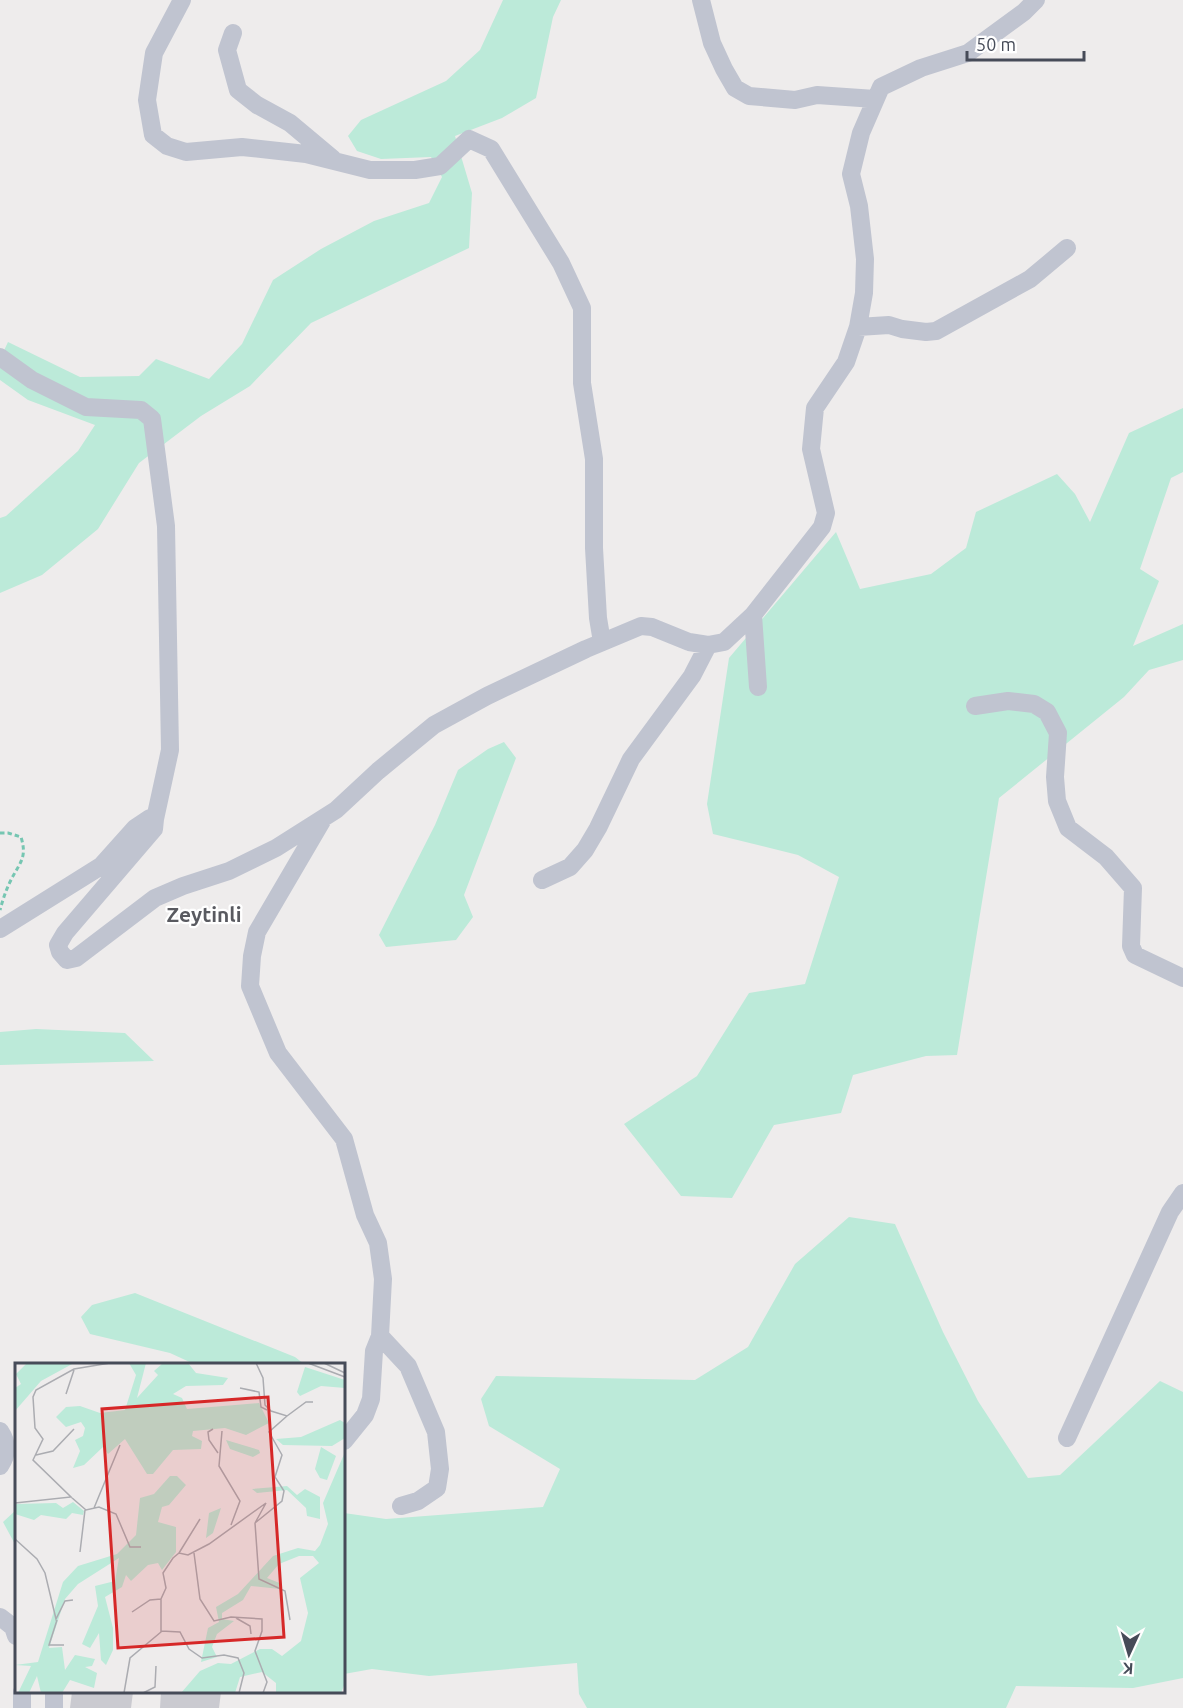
<svg xmlns="http://www.w3.org/2000/svg" width="1183" height="1708" font-family="Ubuntu,sans-serif">
  <style>
    .green { fill: #bcead9 }
    .building { fill: #cacad0 }
    .lines { fill: none; stroke-linecap: round; stroke-linejoin: round }
    .path { stroke: #76c6b2; stroke-width: 3; stroke-dasharray: 4.5 3; stroke-linecap: butt }
    .street { stroke: #c0c4d0; stroke-width: 18 }
    .labels { text-anchor: middle; dominant-baseline: central; stroke-width: 4.5; stroke-linejoin: round; paint-order: stroke }
    .district-label { font-size: 21px; font-weight: bold; fill: #595a60; stroke: #fff }
    .inset-road { fill: none; stroke: #abacb1; stroke-width: 1.5 }
    .view { fill: #d62828; fill-opacity: 0.15; stroke: #d62828; stroke-width: 3 }
    .inset-edge { fill: none; stroke: #464b58; stroke-width: 3 }
  </style>
  <rect width="100%" height="100%" fill="#eeecec"/>
  <path class="green" d="M503,0h58l-8,17 -17,81 -34,20 -47,18 17,57 -3,55 -158,75 -61,63 -49,30 -62,47 -41,66 -56,46 -42,18v-75l6,-2 72,-65 17,-26 -67,-25 -28,-20v-21l8,-17 72,35 59,-1 17,-17 53,20 33,-35 31,-64 48,-31 53,-28 55,-18 13,-26 -11,-20 -50,2 -24,-8 -9,-15 13,-16 85,-39 34,-31z
    M1183,408v64l-12,6 -31,91 19,12 -26,65 50,-22v36l-34,10 -25,27 -125,101 -42,257 -31,1 -73,19 -12,38 -67,12 -42,73 -51,-2 -57,-72 73,-48 52,-83 56,-9 34,-107 -41,-22 -85,-21 -6,-30 22,-146 107,-126 24,57 71,-15 35,-26 10,-36 81,-38 18,20 15,28 39,-89z
    M504,742l12,16 -52,137 9,22 -17,23 -70,7 -7,-12 56,-110 23,-55 30,-21z
    M36,1029l89,4 29,28 -154,4v-33z
    M849,1217l46,7 48,108 35,69 50,77 32,-3 100,-94 23,11v286l-50,10 -117,-2 -10,22h-419l-8,-14 -2,-31 -148,13 -57,-7 -28,5v-161l42,6 157,-12 17,-38 -71,-43 -8,-27 15,-23 199,4 53,-33 47,-83z
    M135,1293l160,64 9,7h-110l-24,-11 -80,-19 -9,-17 11,-12z
    M16,1510v36l-13,-24z"/>
  <path class="building" d="M72,1692h61l-2,16h-61z
    M161,1692h60l-2,16h-59z"/>
  <g class="lines">
    <path class="path" d="M0,833h8l13,4c6,20 0,24 -9,41 -5,9 -9,21 -12,32"/>
    <path class="street" d="M182,0l-28,53 -7,47 6,35 14,11 19,6 56,-5 64,7 64,16h45l25,-4 29,-27 22,10 70,114 21,45v75l12,76v89l4,70 4,24
      M701,0l11,43 12,26 11,19 14,8 46,4 22,-5 58,4
      M233,33l-6,17 11,40 19,15 33,18 43,36
      M858,327l31,-2 13,4 24,3 10,-1 94,-52 37,-31
      M0,357l32,23 54,27 55,3 11,9 14,107 4,224 -15,69
      M753,615l5,72
      M975,706l33,-5 26,3 13,8 11,21 -3,44 2,24 11,27 38,29 27,31 -2,58 4,9 48,23
      M322,821l-65,111 -5,24 -2,30 28,67 66,86 21,76 13,28 5,36 -3,57 -6,15 -3,48 -6,16 -21,26
      M542,880l28,-13 15,-17 13,-22 33,-69 61,-83 16,-31
      M0,929l101,-63 34,-38 15,-10 5,1 -1,10 -89,104 -7,12 2,7 7,8 9,-2 79,-60 28,-12 46,-15 47,-23 60,-38 42,-39 56,-46 53,-29 99,-47 55,-23 11,1 37,15 19,3 16,-3 29,-27 69,-88 4,-14 -15,-64 4,-41 31,-46 12,-35 6,-34 1,-34 -6,-53 -8,-32 10,-41 20,-46 40,-19 47,-15 56,-41 12,-12
      M380,1336l28,30 28,66 4,37 -3,19 -19,13 -17,5
      M0,1431c8,12 8,23 0,35
      M1067,1438l103,-226 13,-19
      M0,1617l13,10 3,9
      M22,1692v16
      M54,1708v-16"/>
  </g>
  <g class="labels">
    <g class="district-label">
      <text x="204" y="914">Zeytinli</text>
    </g>
  </g>
  <g transform="translate(15 1363)">
    <rect width="330" height="330" fill="#eeecec"/>
    <path d="M12,0h47l-33,18 -26,30v-23l6,-4 -5,-10zM114,0h17l-9,35 21,-23 -4,-4 9,-8h25l8,10 32,5 -5,7 -37,1 -13,8 9,4 5,11 72,-6 10,20 -23,12 -21,-7 -32,3 -1,5 10,5 -1,8 -28,1 -20,24h-6l-22,-35 -17,15 -5,-7 -19,18 -11,3 7,-17 -5,-11 8,-4 2,-8 -4,-6 -15,5 -10,-10 10,-10 14,-1 20,7 25,-3 11,-35zM290,4l40,13v8l-24,-2 -21,10 -3,-4zM325,57l5,3v15l-13,8 -49,-1 -7,-6 25,-2zM211,77l33,10 1,3 -7,4 -23,-8zM306,84l15,9 -9,24 -7,-2 -5,-9zM330,89v231l-4,10h-65v-10l-14,-11 -22,5 -5,16h-54l19,-22 18,-8 13,1 29,-15h12l10,7 19,-15 7,-28 -8,-35 19,-15 -6,-7h-14l-20,8 -12,14 15,6 -2,5 -29,-3 -8,14 -21,13v6l12,2 -17,13 -5,13 5,10 -16,5 7,-34 11,-6 -3,-15 22,-13 35,-38 25,-8 17,3 5,-6 8,-21 -5,-21zM155,113h7l9,9 -17,20 -7,2 -4,15 18,5v25l-14,18 -4,-7 -10,2 -17,16 -5,-6 -4,12 -17,10 8,31v22l-7,15 -5,-5 -2,-27 -9,15 -8,-4 16,-38 -3,-20 20,-5 4,-23 -41,26 -13,15 -16,49 13,-1 3,23 10,-15 20,4 -3,7 -7,1 12,6 -3,15 -24,-8 -8,13h-21l-4,-17 -8,17h-11l13,-27 -16,-1 23,-3 25,-80 15,-16 39,-12 19,-19 4,-37 14,-4zM272,123l10,9 8,-6 15,8v22l-13,-3 -1,-8 -19,-18 -30,3 -5,-4zM58,139l11,9 -1,4 -11,-2 -6,6 -25,-4 -7,5 -19,-6v-10l41,-1 7,5zM206,145l-8,25 -7,5 3,-25z" fill="#bcead9"/>
    <path class="inset-road" d="M241,0l7,15 2,27 6,6 16,5 19,-14h7M293,0l37,14M309,0l21,10M225,25l19,4 2,15 6,3M51,31l8,-24M198,66l-5,3 1,8 9,13M207,68l-3,35 21,35 -9,24M21,92l17,-4 21,-22M56,134l15,13 13,-3 17,7 14,33h11M0,140l56,-6 -38,-37 10,-21 -8,-11 -2,-31 3,-7 38,-21 36,-6M79,145l26,-63M240,160l4,56 26,12 5,29M0,176l22,20 8,14 11,46 9,-18 8,-1M65,189l5,-42M164,190l21,-34M179,190l6,46 14,22 17,-4 31,2v12l-7,20 12,31 -4,11M117,249l18,-12 11,-1M221,255l14,8 1,8M42,257l-8,25h15M146,268l19,1 9,17 13,9 22,-3 14,3 6,15 -5,20M109,330l6,-35 31,-26v-33l5,-11 -3,-15 10,-15 6,-5 9,2 21,-11 57,-41 -11,20 27,-22 2,-10 -9,-14 7,-22 -13,-23 18,-16M128,330l12,-6 1,-21"/>
    <path class="view" d="M253,34l16,240 -166,11 -16,-239z"/>
    <rect width="330" height="330" class="inset-edge"/>
  </g>
  <g transform="translate(1129 1654) rotate(184)" stroke="#ffffff" stroke-width="4.5" paint-order="stroke">
  <path d="M0-4.5L10 22L0 15L-10 22Z" fill="#464b58"/>
  <text y="-9" font-size="16" font-weight="bold" text-anchor="middle" fill="#464b58">K</text>
  </g>
  <path d="M967 51v9h117v-9" fill="none" stroke="#464b58" stroke-width="3"/>
  <text x="976" y="51" font-size="18" fill="#464b58" stroke="#ffffff" stroke-width="4.5" paint-order="stroke">50 m</text>
</svg>
